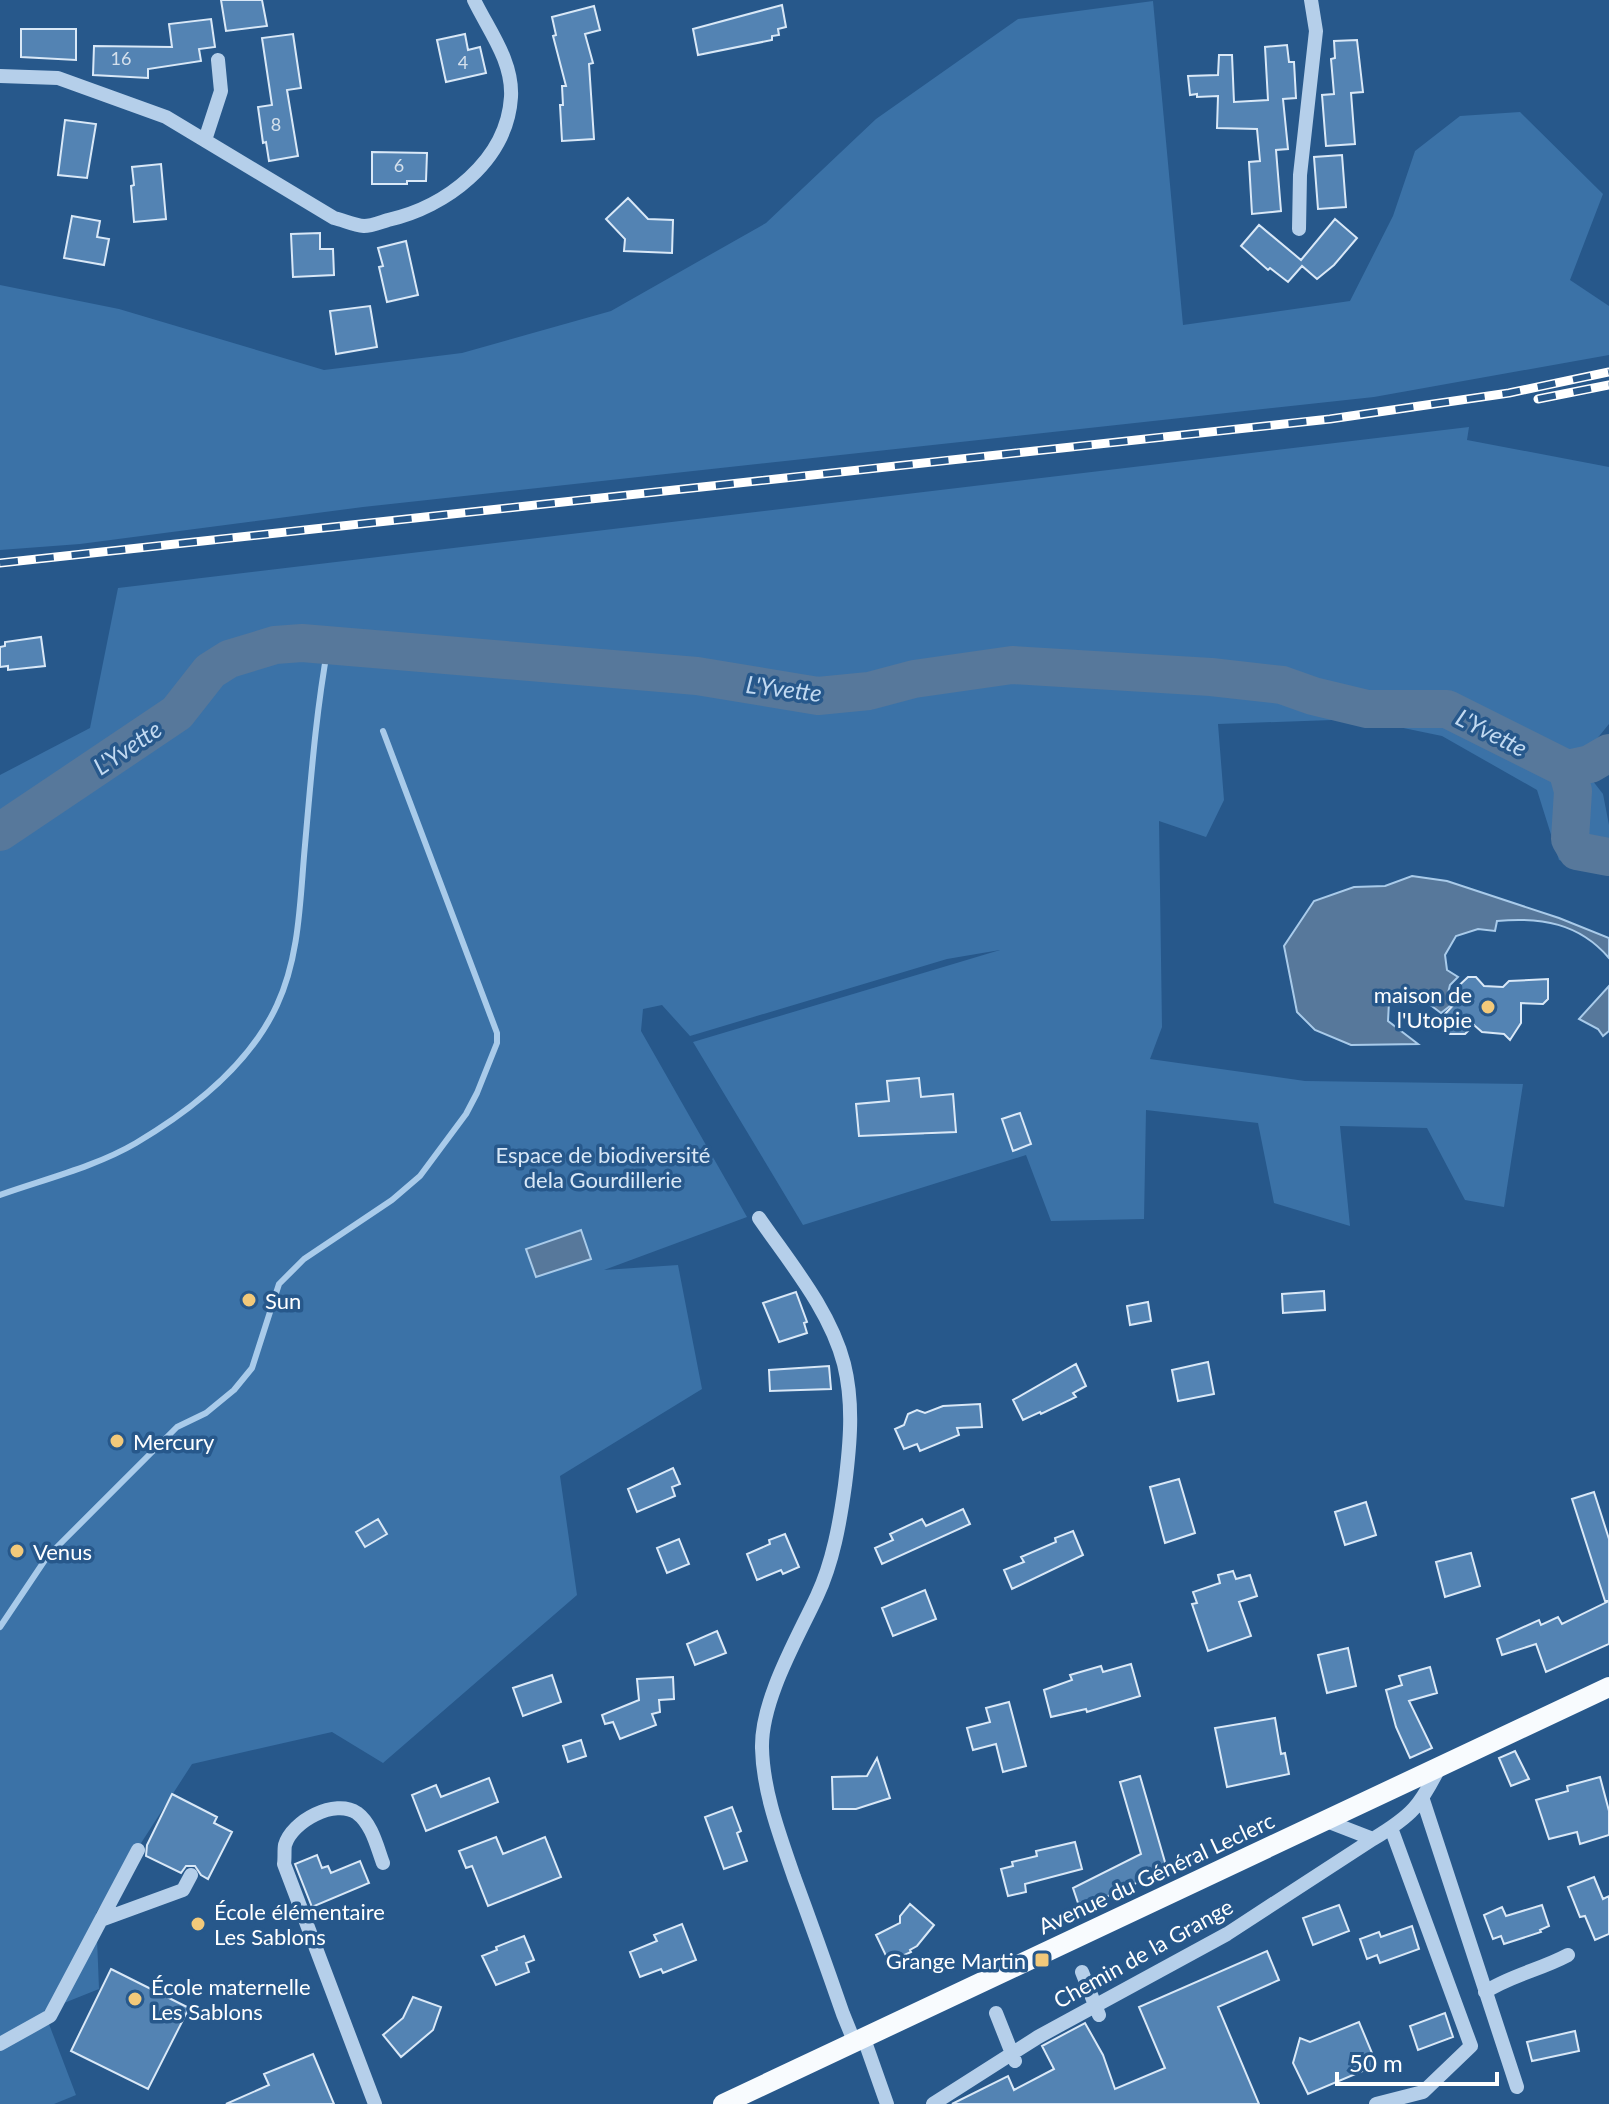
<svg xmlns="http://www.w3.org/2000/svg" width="1609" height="2104" font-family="Lato,sans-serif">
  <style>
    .green { fill: #3b72a7; fill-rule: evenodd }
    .water { fill: #57789b; stroke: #a9cbea; stroke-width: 2 }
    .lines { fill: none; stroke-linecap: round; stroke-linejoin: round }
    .stream { stroke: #a9cbea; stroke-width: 6 }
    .river { stroke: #57789b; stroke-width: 38 }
    .building { fill: #5383b3; stroke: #d9e8f7; stroke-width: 2 }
    .minor { stroke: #b5cfea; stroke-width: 14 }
    .major { stroke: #f8fbfe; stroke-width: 20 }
    .rail-casing { stroke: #fff; stroke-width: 9 }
    .rail { stroke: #27588b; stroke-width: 6; stroke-dasharray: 18; stroke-linecap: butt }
    .poi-dot { fill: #f2c97a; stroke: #27588b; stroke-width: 3 }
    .labels { text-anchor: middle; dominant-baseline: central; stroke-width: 7; stroke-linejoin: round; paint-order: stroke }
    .number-label { font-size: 18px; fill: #d4e0ec }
    .poi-label { font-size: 22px; fill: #fff; stroke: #27588b; text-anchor: start }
    .park-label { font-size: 22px; fill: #d9e8f7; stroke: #27588b }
    .street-label { font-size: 22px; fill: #fff; stroke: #27588b }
    .water-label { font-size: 24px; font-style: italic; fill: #c1d9f1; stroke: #27588b }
  </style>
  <rect width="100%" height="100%" fill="#27588b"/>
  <path class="green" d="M1153,1l30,324 167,-24 43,-85 22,-65 45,-35 60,-4 83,82 -33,86 39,26v49l-235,42 -1011,110 -283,37 -80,6v-265l119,24 205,61 138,-17 149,-42 155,-88 110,-104 142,-100z
    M1469,427l-2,13 142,27v257l-31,38 25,32 6,31v49l-50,-14 -22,-70 -95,-54 -82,-17 -142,5 6,76 -18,37 -47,-16 3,206 -12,32 155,22 218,3 -19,123 -39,-7 -38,-72 -87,-2 10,100 -76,-23 -16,-80 -112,-13 -2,109 -93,2 -25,-66 -223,70 -110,-183 307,-92 -53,9 -257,77 -28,-31 -19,4 -2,22 106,186 -143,53 74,-5 24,124 -142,87 17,119 -194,168 -51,-31 -140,32 -96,149 3,76 -55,22 32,84 -22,9h-54v-1329l90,-47 28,-140zM887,1081l34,16 32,-3 3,38 -32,3 -2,-12 -31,11 -32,2 -3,-31 33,-4z"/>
  <path class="water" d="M1412,876l35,5 112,37 50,20v20c-30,-35 -68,-41 -112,-37l-2,10 -17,-2 -22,7 -11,19 2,15 11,7 -8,8 -2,8 7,9 -14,11 -12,-9 -40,-2 -1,19 30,23 -67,1 -36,-15 -18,-18 -13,-66 30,-45 40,-14 31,-1z
    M1609,986v45l-6,5 -5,-7 -19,-10z
    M581,1230l10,29 -55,18 -10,-28z"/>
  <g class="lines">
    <path class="stream" d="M0,1195c45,-16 95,-28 136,-52 56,-33 113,-77 141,-138 23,-49 23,-107 28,-160 6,-67 11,-133 23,-199
      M0,1627l47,-70 130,-130 29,-14 28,-23 18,-22 27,-84 25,-25 88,-59 28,-24 46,-62 11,-21 20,-50v-10l-114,-302"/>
    <path class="river" d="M1567,769l6,22 -3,48 7,12 32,6
      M0,832l177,-119 33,-42 19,-12 46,-14 27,-2 395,33 121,20 51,-5 45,-12 98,-14 199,12 71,8 31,11 54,13h80l120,60 23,-5 19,-11"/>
  </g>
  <path class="building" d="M221,0h41l5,26 -41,5z
    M782,5l4,22 -8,2 1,6 -7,1v4l-74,15 -5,-26z
    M594,6l6,24 -15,4 8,29 -4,1 5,75 -32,2 -2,-36h3l-1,-19h4l-13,-50 3,-1 -4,-18z
    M211,19l4,28 -16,2 2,12 -53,8v9l-55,-3 1,-29 78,1 -3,-23z
    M21,29h55v31l-55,-3z
    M293,34l8,54 -14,2 11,66 -29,5 -3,-19 -3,1 -5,-36 14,-2 -10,-67z
    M465,34l3,16 12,-3 6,26 -40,9 -9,-42z
    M1357,40l6,52 -12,1 4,51 -29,2 -4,-51 12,-1 -3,-35 4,-1 -1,-17z
    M1287,45l2,17h5l2,36 -13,1 5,50 -12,1 5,61 -29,3 -3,-52 11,-1 -3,-32 -40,-1 1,-32 -21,1v-3l-7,1 -2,-19 30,-1 1,-20h13l2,47 34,-2 -3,-53z
    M65,120l31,4 -9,54 -29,-3z
    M372,152l55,1 -1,28h-19v3h-35z
    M1342,155l4,52 -28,2 -4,-52z
    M161,164l5,55 -32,3 -3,-36 3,-1 -2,-18z
    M628,198l20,21 25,1 -1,33 -48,-2 1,-12 -19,-20z
    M72,216l28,5 -3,16 12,2 -5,26 -40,-7z
    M1335,219l22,19 -23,27 -17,14 -15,-13 -14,16 -18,-14 -2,2 -27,-24 18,-21 42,35z
    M320,233v16h13l1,26 -41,2 -2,-43z
    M406,241l12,54 -31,7 -8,-35 4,-1 -5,-18z
    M370,306l7,41 -41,7 -6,-43z
    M41,637l4,29 -37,4v-4l-8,1v-20l5,-1v-4z
    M1468,977h8l8,9 19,1 6,-6 39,-2v20l-5,5 -22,-1v20l-11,17 -6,-6 -22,-2 -8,-7 -9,9h-20v-20l13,-14 -7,-7z
    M919,1078l2,19 32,-3 3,38 -97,4 -3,-32 33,-3 -2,-20z
    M1020,1113l11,31 -18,7 -11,-32z
    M1324,1291l1,19 -42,3 -1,-19z
    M796,1292l11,30 -3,1 3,10 -28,9 -16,-39z
    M1148,1302l3,19 -21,4 -3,-19z
    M1208,1362l6,32 -36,7 -6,-31z
    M1076,1364l10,22 -13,7 3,4 -35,17 -1,-2 -17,8 -10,-20z
    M829,1366l2,23 -61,2 -1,-21z
    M980,1404l2,23 -25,1 2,7 -39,16 -3,-7 -13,5 -9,-20 9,-4 4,-11 9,-4 8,3 18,-7z
    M673,1468l7,16 -8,3 3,9 -38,16 -9,-23z
    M1179,1479l16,54 -30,10 -15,-56z
    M1594,1492l15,47v62h-4l-33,-102z
    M1366,1502l10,33 -31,10 -10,-33z
    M963,1509l7,15 -88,40 -7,-16 18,-8 -3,-6 32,-15 4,7z
    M378,1519l9,15 -22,13 -9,-15z
    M1073,1531l10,24 -71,34 -8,-19 20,-8 -3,-5 35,-15 -1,-4z
    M785,1534l14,33 -16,7 -2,-4 -24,10 -10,-26 23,-10 -1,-4z
    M679,1539l10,25 -22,9 -10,-25z
    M1471,1553l9,33 -35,11 -9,-35z
    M1233,1571l3,8 14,-4 7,21 -18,6 12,34 -43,15 -16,-47 5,-1 -4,-11 27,-9 -2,-8z
    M925,1590l11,29 -43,17 -11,-28z
    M1609,1601v43l-63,28 -10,-28 -34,11 -5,-16 42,-19 2,5 17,-8 4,7z
    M717,1631l9,22 -31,12 -8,-21z
    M1348,1648l8,38 -29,7 -9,-38z
    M1131,1664l9,32 -53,16 -1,-3 -35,8 -7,-27 28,-10 -2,-5 31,-9 2,6z
    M1430,1667l7,26 -28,8 23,47 -22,10 -14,-31 -10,-37 16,-5 -3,-9z
    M552,1675l9,27 -38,14 -10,-28z
    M673,1677l1,22 -15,1 1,12 -8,2 4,11 -36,14 -7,-17 -8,2 -3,-9 37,-15 -2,-21z
    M1009,1702l17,64 -23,6 -7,-28 -23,6 -6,-22 23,-6 -4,-14z
    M1275,1718l6,36 4,-1 4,21 -62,13 -12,-59z
    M581,1740l5,16 -18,6 -5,-16z
    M1515,1751l14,28 -18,7 -12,-28z
    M877,1758l13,40 -34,11h-23l-1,-32 35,-1z
    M1140,1776l27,93 -87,40 -7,-21 68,-34 -21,-72z
    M1600,1777l9,34v24l-29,9 -3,-12 -28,7 -13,-39 32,-9 -1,-5z
    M489,1778l9,24 -72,29 -14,-36 24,-10 5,12z
    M172,1794l45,23 -3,6 18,9 -24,47 -7,-4 -6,-9h-9l-5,7 -35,-17 1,-11z
    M732,1807l9,24 -4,2 10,28 -23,8 -19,-52z
    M496,1837l7,17 42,-17 16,40 -73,29 -16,-40 -6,2 -7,-17z
    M1075,1842l7,27 -57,15 1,8 -18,4 -7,-27 12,-3 -1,-4 25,-6 -1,-5z
    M317,1855l5,13 6,-2 3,7 29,-12 9,22 -57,24 -17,-43z
    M1594,1877l9,22 6,-3v38l-14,6 -10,-24 -5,1 -12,-30z
    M910,1904l24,21 -17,21 -7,4 1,2 -22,10 -13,-27 24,-12v-7z
    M1339,1905l10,26 -36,14 -10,-27z
    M1542,1905l7,21 -9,4 1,2 -37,12 -3,-8 -8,3 -9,-24 18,-8 4,9z
    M682,1924l14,36 -33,13 -2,-4 -21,8 -10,-25 27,-11 -3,-6z
    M1412,1926l7,23 -39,14 -3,-8 -10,4 -7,-20 19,-7 2,5z
    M524,1936l10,24 -8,3 3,9 -33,13 -14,-29 15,-6 -1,-3z
    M1267,1951l12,29 -61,27 41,97h-307l56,-28 6,14 40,-21 -12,-23 43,-23 18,32 12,34 50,-21 -26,-61z
    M111,1969l78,39 -41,81 -77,-38z
    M413,1997l28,10 -8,23 -32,27 -18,-22 20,-17z
    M1445,2013l8,24 -35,13 -8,-24z
    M1359,2022l18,43 -69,29 -15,-31 7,-25 10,4z
    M1575,2031l4,20 -47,10 -5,-19z
    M313,2054l21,50h-108l43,-19 -5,-11z"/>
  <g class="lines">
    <path class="minor" d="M0,76l58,2 108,39 168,101c9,2 20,7 30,8 7,0 17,-4 24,-6 58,-13 119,-59 123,-123 2,-36 -22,-66 -37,-97
      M205,140l16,-49 -3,-31
      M1299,229l1,-54 16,-144 -5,-31
      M759,1218c31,45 71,92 85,146 10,40 6,81 1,121 -5,37 -12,77 -28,111 -20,43 -56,104 -55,152 1,44 18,88 32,129 17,46 33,91 49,137l11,27
      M1423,1800l94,287
      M1324,1820l49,19c40,-24 47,-33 68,-75
      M101,1920l82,-30 8,-15
      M1082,1972l17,43
      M1485,1992c26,-17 55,-22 83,-37
      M996,2013l19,48
      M863,2036l24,68
      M0,2044l50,-28 88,-166
      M375,2104l-91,-240c1,-6 0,-14 1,-19 7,-24 50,-47 72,-32 15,11 20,34 26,50
      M933,2104l105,-67 189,-103 146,-95
      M1376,2104l47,-12 48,-46 -80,-218"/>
    <path class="major" d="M723,2104l886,-417"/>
    <defs>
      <path id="rail" d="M1538,399l71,-14
        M0,563l1330,-144 179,-26 100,-21"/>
    </defs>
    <use href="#rail" class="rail-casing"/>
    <use href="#rail" class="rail"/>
  </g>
  <g class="poi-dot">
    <circle cx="1488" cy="1007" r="8"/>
    <circle cx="249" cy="1300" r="8"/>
    <circle cx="117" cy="1441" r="8"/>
    <circle cx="17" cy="1551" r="8"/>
    <circle cx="198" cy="1924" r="8"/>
    <rect x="1034" y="1952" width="16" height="16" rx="4"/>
    <circle cx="135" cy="1999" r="8"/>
  </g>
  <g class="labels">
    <g class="number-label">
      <text x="121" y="58">16</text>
      <text x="463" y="62">4</text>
      <text x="276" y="124">8</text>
      <text x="399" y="165">6</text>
    </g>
    <g class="poi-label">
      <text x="1472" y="994" text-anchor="end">maison de<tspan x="1472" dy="25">l'Utopie</tspan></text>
      <text x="265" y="1300">Sun</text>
      <text x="133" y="1441">Mercury</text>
      <text x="33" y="1551">Venus</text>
      <text x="214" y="1911">École élémentaire<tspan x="214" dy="25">Les Sablons</tspan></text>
      <text x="1026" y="1960" text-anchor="end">Grange Martin</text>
      <text x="151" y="1986">École maternelle<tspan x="151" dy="25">Les Sablons</tspan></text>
    </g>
    <g class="park-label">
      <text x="603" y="1154">Espace de biodiversité<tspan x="603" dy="25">dela Gourdillerie</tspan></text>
    </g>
    <g class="street-label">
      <text transform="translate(1156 1873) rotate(-25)">Avenue du Général Leclerc</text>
      <text transform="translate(1143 1953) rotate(-29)">Chemin de la Grange</text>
    </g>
    <g class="water-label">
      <text transform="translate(784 688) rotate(7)">L'Yvette</text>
      <text transform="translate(1492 732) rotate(27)">L'Yvette</text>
      <text transform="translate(127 747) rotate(-34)">L'Yvette</text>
    </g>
  </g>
  <path d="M1337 2072v12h160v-12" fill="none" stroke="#ffffff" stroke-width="4"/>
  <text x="1349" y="2072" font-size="24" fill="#ffffff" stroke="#27588b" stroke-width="6" paint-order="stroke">50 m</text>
</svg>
